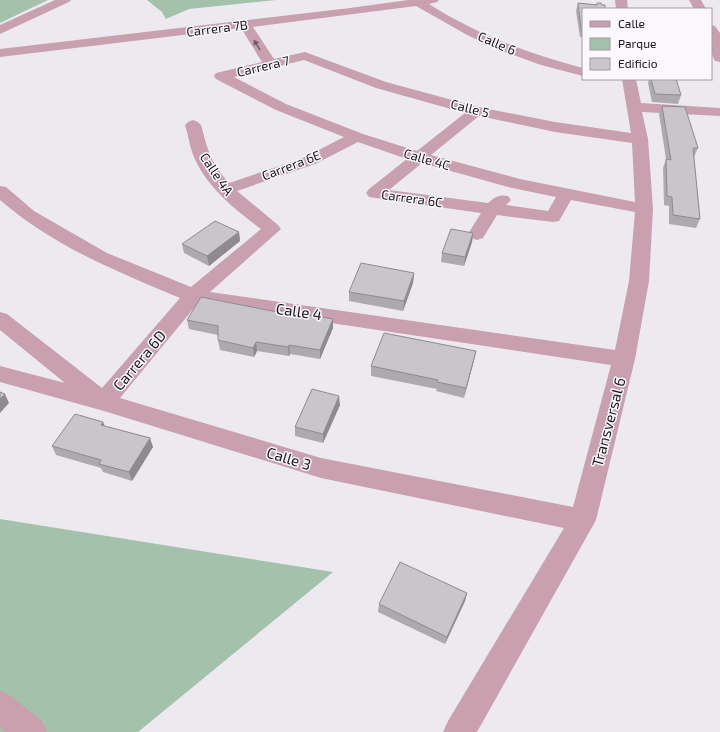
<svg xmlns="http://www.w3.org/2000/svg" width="720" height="732" font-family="'Exo 2',sans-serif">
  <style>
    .green { fill: #a3c1ab }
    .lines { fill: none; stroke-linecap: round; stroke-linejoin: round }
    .minor { fill: #c8a0ae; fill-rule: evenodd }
    .wall { fill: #adaaaf }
    .shaded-wall { fill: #8d8b8e }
    .building { fill: #c9c6cb; stroke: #8d8b8e }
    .oneway { fill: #705c64 }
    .labels { text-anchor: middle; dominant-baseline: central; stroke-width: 3; stroke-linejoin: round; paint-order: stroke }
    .far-street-label { font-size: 13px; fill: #191719; stroke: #faf7fd }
    .street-label { font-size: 15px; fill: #191719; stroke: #faf7fd }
  </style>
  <rect width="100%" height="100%" fill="#edeaef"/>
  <path class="green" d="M0,0h48l-48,23z
    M147,0h129l-87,9 -23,10 -4,-7z
    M0,519l333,53 -195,160h-138z"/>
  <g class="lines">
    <path class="minor" d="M55,0h16l-2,2 -69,32v-9z
      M408,0h31l-2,2 -8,2c47,30 100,50 154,64v8l-42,-11 -36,-13 -36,-16 -53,-30 -163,21 21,32 31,-7 81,30 92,25 77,15 76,11 -9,-54h14l5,24 79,5v8l-78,-4 6,27 5,70 -4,72 -14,78 -39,161 -119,212h-34l5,-11 116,-193 -243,-50 -217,-67 -104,-29v-16l65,17 -65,-53v-18l7,2 95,74 78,-90c-64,-27 -127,-52 -180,-98v-14l6,1 28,24 73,42 84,34 70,-58c-28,-21 -57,-44 -69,-77 -3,-9 -4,-18 -7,-27l3,-3 5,-2 5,2 3,3c7,26 9,36 28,58l74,-25 41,-21 -68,-27 -60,-31 -2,-3 2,-3 46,-11 -21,-34 -241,29v-8l350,-41zM304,60l72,28 89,25 -48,38 -54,-17 -77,-30 -52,-27zM479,116l76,16 77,11 3,59 -115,-23 -89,-24zM358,142l49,17 -38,30 -3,4 3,4 112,16 -13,21 3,4 6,2 6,-2 14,-23 56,7 6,-1 12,-21 64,12 -6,69 -14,69 -405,-58 71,-63 -3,-4 -41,-34 78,-27zM422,163l90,25 44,9 -8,14 -42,-6 5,-5 -3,-4c-9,-2 -13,1 -20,7l-99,-13zM198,303l413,62 -38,142 -252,-49 -201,-60z
      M615,0h12l1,9h-12z
      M689,0h12l5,9h-12z
      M711,25l4,1 5,7v29l-5,-1c-6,-10 -4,-25 -4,-36z
      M0,691l11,5 31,25 5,11h-41l-6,-5z"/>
  </g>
  <path class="wall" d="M578,3l24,2 -19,4v28h-3l-4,-26z
    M649,79h2l30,16 -3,9 -26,-2 -4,-19z
    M662,106l36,42 -4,9 6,62 -4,9 -27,-4v-18l-5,-1 -1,-37 3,-9 -7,-45z
    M239,232l1,9 -31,25 -25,-13 -2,-9z
    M473,233l-1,9 -8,24 -23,-4 1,-9z
    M414,273l-1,10 -10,28 -54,-10v-9z
    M277,312l56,7v9l-13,31 -30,-5 -1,2 -32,-5 -3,6 -34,-7 -2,-10v-5l-29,-6 -2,-9z
    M476,351l-2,9 -10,38 -28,-7 1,-2 -66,-13v-10z
    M340,405l-17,38 -28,-7v-9z
    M105,426l48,21 -21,34 -29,-9 -2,-4 -45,-13 -4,-9z
    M467,593l-2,8 -20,43 -67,-32 1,-8z"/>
  <path class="shaded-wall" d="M239,232l1,9 -31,25 -2,-10z
    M473,233l-1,9 -8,24 1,-9z
    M414,273l-1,10 -10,28 1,-10z
    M333,319v9l-13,31v-9z
    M256,342l1,9 -3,6 -1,-9z
    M289,345l1,9 -1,2 -1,-9z
    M476,351l-2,9 -10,38 2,-10z
    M5,394l4,9 -9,10v-14z
    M339,396l1,9 -17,38v-9z
    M103,422l4,9 -6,-6z
    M150,438l3,9 -21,34 -3,-9z
    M467,593l-2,8 -20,43 2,-7z"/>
  <path class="building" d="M578,3l19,2v-2h4l1,2h3v4h-22v20h-2z
    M651,79h25l5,16 -26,-1z
    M662,106l23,1 13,41h-5l7,71 -27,-4 -1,-18 -5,-1 -1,-37 5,1z
    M215,221l24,11 -32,24 -25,-12z
    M451,229l22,4 -8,24 -23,-4z
    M361,263l53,10 -10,28 -55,-9z
    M201,297l76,15 1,-2 55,9 -13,31 -31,-5 -1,2 -32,-5 -3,6 -35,-8v-14l-31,-6z
    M384,333l92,18 -10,37 -29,-6 1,-2 -67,-14z
    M312,389l27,7 -16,38 -28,-7z
    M0,392l5,2 -5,5z
    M75,414l28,8 -2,3 49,13 -21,34 -30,-8 2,-4 -49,-14z
    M400,562l67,31 -20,44 -68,-33z"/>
  <defs><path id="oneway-solid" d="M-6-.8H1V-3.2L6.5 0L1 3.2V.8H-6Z"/></defs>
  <use class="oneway" href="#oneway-solid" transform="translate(257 45) rotate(-122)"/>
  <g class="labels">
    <g class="far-street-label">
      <text transform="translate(217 28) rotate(-7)">Carrera 7B</text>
      <text transform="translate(497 43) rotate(23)">Calle 6</text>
      <text transform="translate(263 66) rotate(-13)">Carrera 7</text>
      <text transform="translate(470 108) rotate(14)">Calle 5</text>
      <text transform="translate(427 159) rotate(16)">Calle 4C</text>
      <text transform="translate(291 165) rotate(-21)">Carrera 6E</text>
      <text transform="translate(217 174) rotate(56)">Calle 4A</text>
      <text transform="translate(412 198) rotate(8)">Carrera 6C</text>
    </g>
    <g class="street-label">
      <text transform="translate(299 311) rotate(8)">Calle 4</text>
      <text transform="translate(139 360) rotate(-50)">Carrera 6D</text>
      <text transform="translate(608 422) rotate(-75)">Transversal 6</text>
      <text transform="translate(289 458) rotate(17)">Calle 3</text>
    </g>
  </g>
  <rect x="582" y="8" width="130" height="72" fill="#faf7fd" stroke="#a09da2"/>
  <rect x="590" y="21" width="20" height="6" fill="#c8a0ae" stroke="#a09da2"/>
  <text x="618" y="28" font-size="12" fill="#191719">Calle</text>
  <rect x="590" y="38" width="20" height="12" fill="#a3c1ab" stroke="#a09da2"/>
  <text x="618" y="48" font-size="12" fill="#191719">Parque</text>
  <rect x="590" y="58" width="20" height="12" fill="#c9c6cb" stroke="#a09da2"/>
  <text x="618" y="68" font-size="12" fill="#191719">Edificio</text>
</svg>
